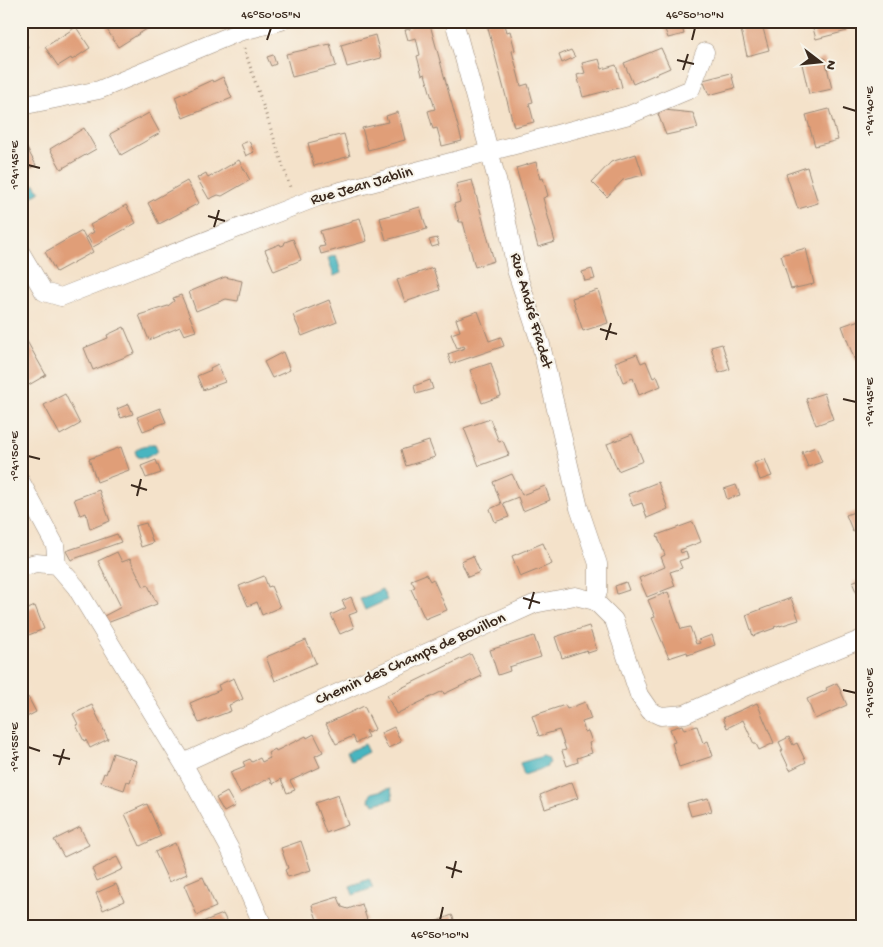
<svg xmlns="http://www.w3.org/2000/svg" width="883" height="947" font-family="'Gochi Hand',sans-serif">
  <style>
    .water { fill: #46b5c0; stroke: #40706f }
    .building { fill: #e09e78 }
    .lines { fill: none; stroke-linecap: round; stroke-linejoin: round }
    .minor-casing { stroke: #988674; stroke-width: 19 }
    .path { stroke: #988674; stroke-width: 3; stroke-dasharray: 1 4; stroke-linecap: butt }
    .minor { stroke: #fff; stroke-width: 18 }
    .ticks { fill: none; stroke: #3b2a1e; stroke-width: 2 }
    .labels { text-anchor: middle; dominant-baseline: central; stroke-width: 4; stroke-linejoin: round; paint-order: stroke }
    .street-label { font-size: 16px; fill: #3b2a1e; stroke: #f7f3e8 }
    .neatline { fill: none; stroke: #3b2a1e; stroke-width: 2 }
    .ticks-label { font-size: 12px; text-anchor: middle; fill: #3b2a1e }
  </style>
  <rect width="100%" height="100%" fill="#f7f3e8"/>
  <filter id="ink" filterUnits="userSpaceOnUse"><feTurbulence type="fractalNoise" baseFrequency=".02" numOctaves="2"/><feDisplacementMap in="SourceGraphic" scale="10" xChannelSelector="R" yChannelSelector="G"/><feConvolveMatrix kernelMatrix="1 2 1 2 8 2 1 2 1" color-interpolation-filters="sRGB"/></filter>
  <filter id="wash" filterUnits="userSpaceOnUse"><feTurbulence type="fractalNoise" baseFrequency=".0096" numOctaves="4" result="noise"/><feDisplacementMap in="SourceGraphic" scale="20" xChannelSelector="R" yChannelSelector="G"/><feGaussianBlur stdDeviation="1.12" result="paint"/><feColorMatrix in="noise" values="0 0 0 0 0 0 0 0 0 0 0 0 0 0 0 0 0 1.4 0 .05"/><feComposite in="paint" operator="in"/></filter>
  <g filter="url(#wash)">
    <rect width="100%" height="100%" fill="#f4e2ca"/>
    <path class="water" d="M35,184l5,8 -16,9 -3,-5v-4z
      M336,255l5,18 -7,3 -6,-18z
      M151,444h4l3,7 -12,7 -9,-1 -2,-6 5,-4z
      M382,589l5,11 -22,10 -5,-11z
      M364,744l4,8 -17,9 -4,-9z
      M543,756l5,2 2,5 -3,2v2l-23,8 -4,-12z
      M391,788l2,11 -19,5 -1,-2 -4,-1 2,-8z
      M369,879l4,9 -20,7 -3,-9z"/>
    <g id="blocks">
      <path class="building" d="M116,21h37l-4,3 1,3 -32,20 -12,-19z
        M408,21h21l33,120 -20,5 -5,-18 -4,1 -5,-18 7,-2 -10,-35 -3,1 -5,-19 3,-1 -4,-17 -8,2 -3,-10 5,-1z
        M486,21h18l3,11 3,-1 5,19 -3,1 9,35 7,-2 5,18 -4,1 5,19 -20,5z
        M662,21h18l4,13 -16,4z
        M739,21h22l8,29 -22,6z
        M811,21h33l3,10 -31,8z
        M76,27l14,21 -18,12 -1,-2 -13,8 -13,-19z
        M24,28l4,7 -5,3 5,9 -7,4v-21z
        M375,35l6,23 -34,9 -6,-22z
        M330,44l6,22 -44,11 -6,-23z
        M661,48l9,20 -37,16 -9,-21z
        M571,50l4,7 -13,6 -3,-8z
        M273,55l3,9 -5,2 -4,-9z
        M825,58l7,31 -23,5 -7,-30z
        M599,59l3,10 14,-4 6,22 -39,10 -6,-22 8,-2 -3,-10z
        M731,73l4,15 -26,7 -6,-15z
        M223,77l9,21 -49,20 -8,-21 37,-17 1,2z
        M829,109l9,31 -23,6 -9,-31z
        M664,110l29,3 5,15 -32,7 -8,-21z
        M398,112l7,28 -37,10 -6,-22 26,-6 -2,-6z
        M149,113l11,20 -39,22 -11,-21z
        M84,128l12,21 -35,20 -11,-20z
        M344,134l6,22 -36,10 -6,-23z
        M249,141l5,11 -8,4 -5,-12z
        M24,143l12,22 -15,8v-28z
        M636,154l7,21 -20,5 -16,17 -15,-15 19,-20z
        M239,160l11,20 -28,16 -4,-1 -9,4 -12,-21 9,-5 2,5z
        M536,162l4,17 3,-1 5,18 -5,2 12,44 -17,5 -22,-79z
        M807,167l11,36 -20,6 -12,-35z
        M472,180l22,81 -19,6 -12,-45h-4l-5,-18 6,-2 -4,-18z
        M187,181l12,22 -40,21 -11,-21z
        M126,205l10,18 -43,24 -6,-11 7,-4 -4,-7z
        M420,207l7,22 -41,11 -6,-22z
        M360,218l7,23 -46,13 -2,-7 6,-1 -5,-15 32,-9v-2z
        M82,231l11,21 -37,20 -11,-20z
        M437,238l2,7 -7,2 -3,-7z
        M293,239l8,21 -27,11 -9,-21 15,-6 1,2 3,-1 1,-3z
        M806,248l8,36 -23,5 -10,-34z
        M433,268l7,22 -35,12 -8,-22z
        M592,269l3,10 -10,2 -3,-9z
        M225,277l17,4 -4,20 -12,-2 -30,12 -7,-19z
        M598,290l10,33 -25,8 -11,-33z
        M181,295l15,36 -12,4 -4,-8 -31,13 -10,-25 29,-9 6,-5 -1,-3z
        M329,300l8,22 -35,14 -9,-21z
        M478,311l11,30 12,-4 3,9 -53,18 -3,-10 17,-6 -1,-2 -7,2 -6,-14 9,-3 -4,-12z
        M862,319v39l-7,3 -13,-35z
        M124,327l11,26 -42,17 -9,-22 24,-10 -1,-3z
        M24,336l22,39 -19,11 -6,-9v-40z
        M722,344l8,25 -11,4 -8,-26z
        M283,352l7,18 -18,8 -8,-16z
        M637,354l4,9 5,-2 7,17 4,-2 4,10 -22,9 -6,-17 -10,4 -8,-20z
        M491,363l10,33 -19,7 -12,-33z
        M218,364l7,18 -22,8 -6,-14 14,-6 -1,-2z
        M430,380l3,9 -17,5 -2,-8z
        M824,393l9,26 -17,6 -10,-26z
        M65,394l15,30 -20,11 -16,-30z
        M129,404l4,10 -12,4 -4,-9z
        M160,408l6,14 -23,9 -6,-14z
        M490,419l9,23 4,-1 6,14 -30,11 -15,-38z
        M632,434l11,27 -25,10 -11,-27z
        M429,441l6,16 -29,9 -5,-16z
        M121,447l8,23 -32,12 -8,-23z
        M816,447l6,15 -14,5 -6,-15z
        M765,459l7,17 -12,4 -6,-17z
        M156,460l5,13 -15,5 -5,-12z
        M512,474l10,21 23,-9 5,14 -27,11 -5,-14 -15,6 6,14 -14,5 -5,-13 11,-5 -8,-22z
        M658,482l10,27 -21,9 -5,-15 -9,3 -5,-12z
        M736,485l4,10 -13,4 -3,-10z
        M99,490l11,31 -20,8 -4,-16 -6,2 -6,-16z
        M862,509v20l-9,3 -7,-17z
        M693,522l8,20 -21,8 1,3 5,-2 2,7 -9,3 3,7 -12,4 5,14 -28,11 -8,-19 26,-11 -4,-10 4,-2 -8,-20z
        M146,523l7,20 -12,4 -6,-21z
        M117,534l4,8 -50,18 -5,-9z
        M543,543l9,21 -32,13 -8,-21z
        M117,552l5,10 8,-3 14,28 4,-2 9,19 -50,19 -3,-7 17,-9 -23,-46z
        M473,556l7,16 -12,5 -7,-16z
        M426,574l4,7 3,-2 14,31 -22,9 -14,-30 4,-2 -4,-7z
        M264,576l4,11 3,-1 9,21 -18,8 -5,-13 -9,4 -9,-20z
        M862,578v27l-10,-23z
        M626,582l3,8 -12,4 -2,-8z
        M668,592l13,37 9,-2 6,17 4,-1 -2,-3 14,-5 3,10 -27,10 -1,-3 -18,6 -17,-40 3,-1 -7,-17z
        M351,597l6,15 -8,3 5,13 -14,6 -9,-19 15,-7 -4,-7z
        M791,598l8,22 -19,6v-1l-6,2 1,1 -22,8 -7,-21z
        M35,606l9,23 -23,9v-26z
        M589,626l8,24 -9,3 -1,-3 -25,8 -7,-21z
        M534,636l7,21 -32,10 1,4 -12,4 -8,-25z
        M306,640l10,23 -41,18 -9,-24z
        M471,654l11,22 -38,18 -1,-3 -47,23 -9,-19z
        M234,678l9,21 -14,6 2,6 -32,12 -9,-20 30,-13 -2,-5z
        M837,683l10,22 -32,14 -8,-20 20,-9 -1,-2z
        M28,697l8,15 -13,7 -2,-18z
        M585,702l6,17 -9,3 3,10 3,-1 4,11 -3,1 3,10 -15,5 1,4 -11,4 -5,-15 4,-1 -7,-20 -20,6 -7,-20 33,-11 2,4z
        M757,703l17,40 -15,7 -3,-6h-2l-11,-24 -16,8 -4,-10z
        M92,705l16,34 -18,9 -4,-8 -2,1 -8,-16 2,-1 -5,-10z
        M364,706l11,23 -7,4 -2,-3 -1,1 3,6 -12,6 -3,-7 -17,8 -10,-20z
        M682,725l2,5 13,-4 6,17 5,-2 5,15 -34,11 -7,-24 3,-1 -5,-13z
        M394,727l7,15 -13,6 -7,-15z
        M314,734l9,18 -8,4 5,11 -30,14 5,9 -8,3 -6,-14 -8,5 -3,-6 -30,15 -10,-21 15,-6 -2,-4 7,-3 2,3 8,-4 2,4 8,-4 -2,-5 7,-4 1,2 30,-15 1,2z
        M789,737l4,8 4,-2 9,19 -16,8 -9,-19 2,-1 -4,-8z
        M113,753l24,8 -7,21 -3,-1 -3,9 -23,-8 3,-9 2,1z
        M572,782l6,16 -33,11 -5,-14z
        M227,792l8,14 -11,6 -8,-14z
        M338,795l10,30 -22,8 -11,-30z
        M708,798l4,13 -21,5 -4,-13z
        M147,804l14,32 -21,10 -15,-32z
        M80,827l9,18 -25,12 -10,-17z
        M301,841l10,29 -23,7 -3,-7 3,-2 -7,-20z
        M175,843l12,31 -18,8 -14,-30z
        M117,857l6,12 -26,12 -5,-12z
        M203,877l13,30 -19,8 -13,-30z
        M116,884l8,17 -21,9 -7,-17z
        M338,897l4,10 6,2 14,-5 5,16 -19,6h-27v-3h-3l-6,-18z
        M223,914l6,12h-25l-2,-4z
        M452,915l5,11h-26l-1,-2z"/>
    </g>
  </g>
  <g filter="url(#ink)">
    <use href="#blocks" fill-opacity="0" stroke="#988674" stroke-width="1"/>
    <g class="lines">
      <defs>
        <path id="minor" d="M454,21l43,159 11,47 8,43 25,75 38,163 19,56v28l-3,9
          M21,106l78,-16 140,-58 42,-11
          M21,253l23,39 17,5 257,-100 311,-82 62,-26 14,-37
          M21,482l34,63 2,20
          M21,567l15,-4 21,2 19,22 107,176 351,-159 41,-8 20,5 19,19 25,75 11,16 11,5 24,-2 57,-26 120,-49
          M183,763l48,88 32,75"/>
      </defs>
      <use href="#minor" class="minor-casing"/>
      <path class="path" d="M244,48l47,142"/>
      <use href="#minor" class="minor"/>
    </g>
  </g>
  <path class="ticks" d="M267,40l4,-12M692,40l3,-12M677,60l17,4M683,70l5,-16M843,107l13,4M28,165l12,3M208,216l17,5M214,227l5,-17M600,329l17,5M606,340l5,-17M843,399l13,3M28,456l12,3M131,485l16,5M137,496l4,-17M523,598l17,5M529,609l5,-17M843,690l13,3M28,747l12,4M53,755l17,4M59,765l5,-16M446,867l16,5M452,878l4,-17M440,920l3,-13"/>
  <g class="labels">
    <g class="street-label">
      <text transform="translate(362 187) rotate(-16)">Rue Jean Jablin</text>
      <text transform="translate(530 311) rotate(74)">Rue André Fradet</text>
      <text transform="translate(411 660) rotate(-24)">Chemin des Champs de Bouillon</text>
    </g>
  </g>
  <rect width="883" height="947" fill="none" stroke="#f7f3e8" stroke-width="55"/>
  <g transform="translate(820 62) rotate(106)" stroke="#f7f3e8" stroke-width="4" paint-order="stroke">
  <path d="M0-4L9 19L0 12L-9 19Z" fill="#3b2a1e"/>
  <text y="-8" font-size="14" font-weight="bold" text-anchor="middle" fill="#3b2a1e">N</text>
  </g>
  <rect x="28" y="28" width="828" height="892" class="neatline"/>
  <g class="ticks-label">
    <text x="271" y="18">46°50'05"N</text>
    <text x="695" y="18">46°50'10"N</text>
    <text transform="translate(869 111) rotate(-90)" y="4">1°41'40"E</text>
    <text transform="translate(14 165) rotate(-90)" y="4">1°41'45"E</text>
    <text transform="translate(869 402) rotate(-90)" y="4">1°41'45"E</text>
    <text transform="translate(14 456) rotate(-90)" y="4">1°41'50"E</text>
    <text transform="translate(869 693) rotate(-90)" y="4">1°41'50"E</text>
    <text transform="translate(14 747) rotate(-90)" y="4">1°41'55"E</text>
    <text x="440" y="938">46°50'10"N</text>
  </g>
</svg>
